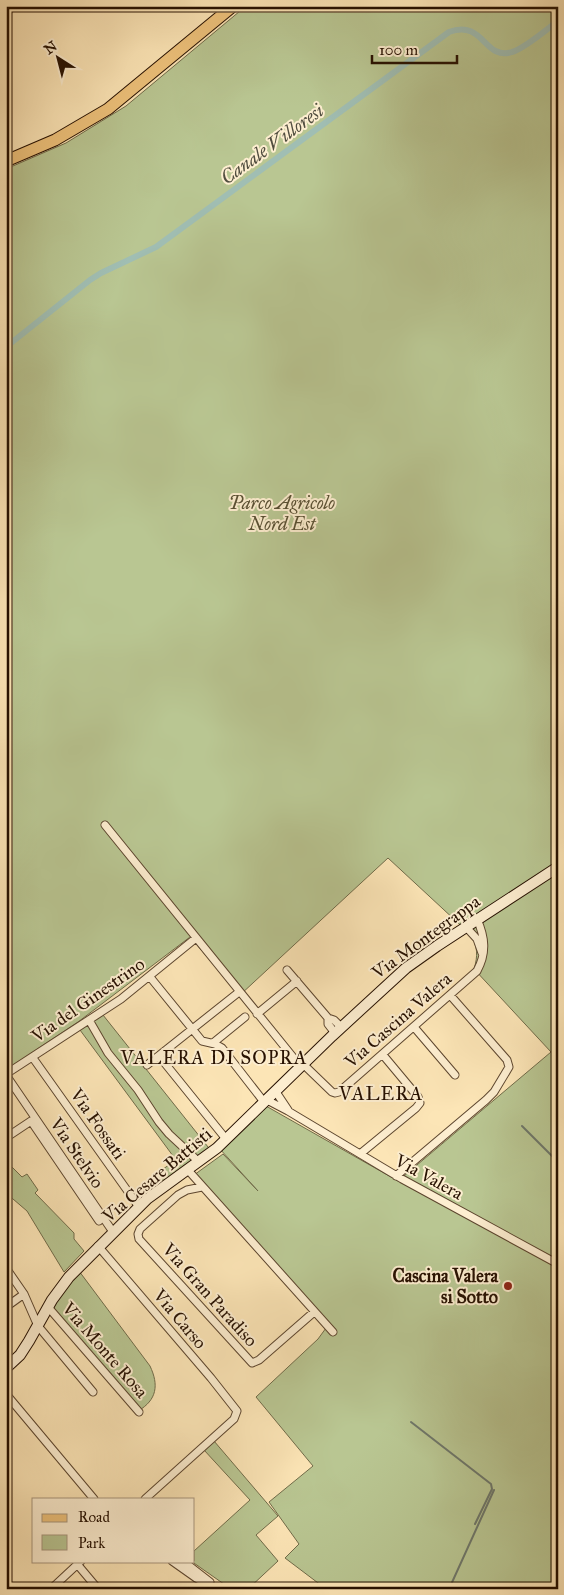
<svg xmlns="http://www.w3.org/2000/svg" width="564" height="1595" font-family="'IM FELL Great Primer',serif">
  <style>
    .green { fill: #b9c692; stroke: #706b49 }
    .lines { fill: none; stroke-linecap: round; stroke-linejoin: round }
    .stream { stroke: #6f786b; stroke-width: 2 }
    .canal { stroke: #a0beb3; stroke-width: 6 }
    .street-casing { stroke: #5c452e; stroke-width: 9 }
    .secondary-casing { stroke: #261000; stroke-width: 12 }
    .primary-casing { stroke: #261000; stroke-width: 13 }
    .street { stroke: #fdeed0; stroke-width: 7 }
    .secondary { stroke: #fdeed0; stroke-width: 10 }
    .primary { stroke: #eec27b; stroke-width: 11 }
    .poi-dot { fill: #8f2418; stroke: #fdeed0; stroke-width: 2 }
    .labels { text-anchor: middle; dominant-baseline: central; stroke-width: 4; stroke-linejoin: round; paint-order: stroke }
    .park-label { font-size: 18px; font-style: italic; fill: #595033; stroke: #fdeed0 }
    .street-label { font-size: 18px; fill: #261000; stroke: #fdeed0 }
    .poi-label { font-size: 18px; font-weight: bold; fill: #261000; stroke: #fdeed0; text-anchor: end }
    .water-label { font-size: 19px; font-style: italic; fill: #514d3f; stroke: #fdeed0 }
    .neighbourhood-label { font-size: 19px; letter-spacing: 1px; fill: #261000; stroke: #fdeed0 }
  </style>
  <rect width="100%" height="100%" fill="#fce5b6"/>
  <filter id="stains"><feTurbulence type="fractalNoise" baseFrequency=".004" numOctaves="4"/><feColorMatrix values="0 0 0 0 .2 0 0 0 0 .09 0 0 0 0 .02 0 0 0 .5 -.17"/></filter>
  <radialGradient id="worn" r=".72"><stop offset=".6" stop-color="#630" stop-opacity="0"/><stop offset="1" stop-color="#630" stop-opacity=".3"/></radialGradient>
  <path class="green" d="M246,6h312v1583h-232l-41,-31 14,-14 -30,-42 44,-36 -57,-69 62,-58 8,-11 -132,-153 29,-21 35,37 -39,-43 47,-42 132,75 153,-129 -77,-83c4,-13 4,-23 -4,-35l-82,-76 -148,137 -50,-58 -112,85 -72,48v-901l60,-26 60,-37z
    M103,1015l109,137 -57,41 -9,-12 30,-21 -96,-130z
    M9,1164l13,13 5,-3 11,16 -3,3 39,40v6l10,12 -20,21 -37,-61 -21,-18v-27z
    M79,1271l71,95c9,19 7,34 -12,45l-87,-104z
    M214,1441l64,75 -22,19 22,26 -30,28h-17l-40,-28h3v-10l56,-51 -46,-50z"/>
  <g class="lines">
    <path class="stream" d="M522,1126l36,36
      M411,1422l80,62 1,5 -17,35
      M449,1589l45,-99"/>
    <path class="canal" d="M6,347l84,-67 11,-7 55,-26 293,-215c35,-13 35,29 63,20 12,-3 34,-22 46,-31"/>
    <defs>
      <path id="street" d="M6,13l7,-7
        M6,349l1,1
        M105,825l196,242
        M466,927l11,12 5,14
        M287,970l41,48
        M150,977l52,64 13,3 7,4 42,54
        M257,1014l40,-33
        M89,1020l19,33 30,37 21,32 10,12 30,28
        M414,1027l41,48
        M335,1033l-7,-9v-6l6,2 7,7
        M213,1043l32,-26
        M159,1056l67,83
        M33,1058l106,149
        M303,1064l29,28 3,1 4,-1 138,-121c10,-18 8,-34 0,-52
        M147,1065l92,-73
        M6,1074l115,-75 75,-61
        M6,1075l107,157
        M276,1092l12,18
        M267,1100l21,11 114,68 156,85
        M6,1136l4,-1 21,-14 68,100
        M360,1154l56,-46 4,-5 -2,-6 -35,-42
        M187,1169l146,163
        M396,1176l90,-76 8,-8 15,-25 -2,-7 -57,-65
        M202,1187l-15,3 -9,5 -38,34 -2,5 1,5 113,124 7,-3 55,-48
        M98,1246l113,132 26,33 -3,8 -89,80
        M6,1268l18,26 14,32 55,66
        M6,1307l18,-13
        M48,1307l91,105
        M6,1394l88,105
        M172,1561l24,17 20,11
        M183,1561l27,21
        M77,1564l21,25
        M51,1589l30,-28"/>
      <path id="secondary" d="M6,1368l14,-13 9,-14 23,-41 17,-23 78,-78 70,-51 115,-112 74,-68 31,-22 121,-79"/>
      <path id="primary" d="M6,161l49,-21 53,-31 125,-103"/>
    </defs>
    <use href="#street" class="street-casing"/>
    <use href="#secondary" class="secondary-casing"/>
    <use href="#primary" class="primary-casing"/>
    <use href="#street" class="street"/>
    <use href="#secondary" class="secondary"/>
    <use href="#primary" class="primary"/>
  </g>
  <circle class="poi-dot" cx="508" cy="1286" r="5"/>
  <g class="labels">
    <g class="park-label">
      <text x="282" y="503">Parco Agricolo<tspan x="282" dy="21">Nord Est</tspan></text>
    </g>
    <g class="street-label">
      <text transform="translate(426 937) rotate(-36)">Via Montegrappa</text>
      <text transform="translate(88 1000) rotate(-35)">Via del Ginestrino</text>
      <text transform="translate(398 1020) rotate(-41)">Via Cascina Valera</text>
      <text transform="translate(98 1124) rotate(55)">Via Fossati</text>
      <text transform="translate(77 1153) rotate(56)">Via Stelvio</text>
      <text transform="translate(157 1175) rotate(-40)">Via Cesare Battisti</text>
      <text transform="translate(429 1177) rotate(29)">Via Valera</text>
      <text transform="translate(210 1295) rotate(48)">Via Gran Paradiso</text>
      <text transform="translate(180 1319) rotate(50)">Via Carso</text>
      <text transform="translate(105 1350) rotate(49)">Via Monte Rosa</text>
    </g>
    <g class="poi-label">
      <text x="498" y="1276">Cascina Valera<tspan x="498" dy="21">si Sotto</tspan></text>
    </g>
    <g class="water-label">
      <text transform="translate(272 144) rotate(-36)">Canale Villoresi</text>
    </g>
    <g class="neighbourhood-label">
      <text x="214" y="1057">VALERA DI SOPRA</text>
      <text x="381" y="1093">VALERA</text>
    </g>
  </g>
  <rect width="564" height="1595" fill="none" stroke="#fce5b6" stroke-width="25"/>
  <rect x="8" y="8" width="549" height="1580" fill="none" stroke="#261000" stroke-width="2.5"/>
  <rect x="12" y="12" width="539" height="1570" fill="none" stroke="#261000"/>
  <rect x="32" y="1498" width="162" height="65" fill="#fdeed0" stroke="#a7957d"/>
  <rect x="42" y="1514" width="25" height="8" fill="#eec27b" stroke="#a7957d"/>
  <text x="78" y="1522" font-size="15" fill="#261000">Road</text>
  <rect x="42" y="1535" width="25" height="15" fill="#b9c692" stroke="#a7957d"/>
  <text x="78" y="1548" font-size="15" fill="#261000">Park</text>
  <g transform="translate(58 58) rotate(324)" stroke="#fdeed0" stroke-width="4" paint-order="stroke">
  <path d="M0-4L9 19L0 12L-9 19Z" fill="#261000"/>
  <text y="-8" font-size="14" font-weight="bold" text-anchor="middle" fill="#261000">N</text>
  </g>
  <path d="M372 55v8h85v-8" fill="none" stroke="#261000" stroke-width="2.5"/>
  <text x="379" y="55" font-size="15" fill="#261000" stroke="#fdeed0" stroke-width="4" paint-order="stroke">100 m</text>
  <rect width="100%" height="100%" filter="url(#stains)"/>
  <rect width="100%" height="100%" fill="url(#worn)"/>
</svg>
